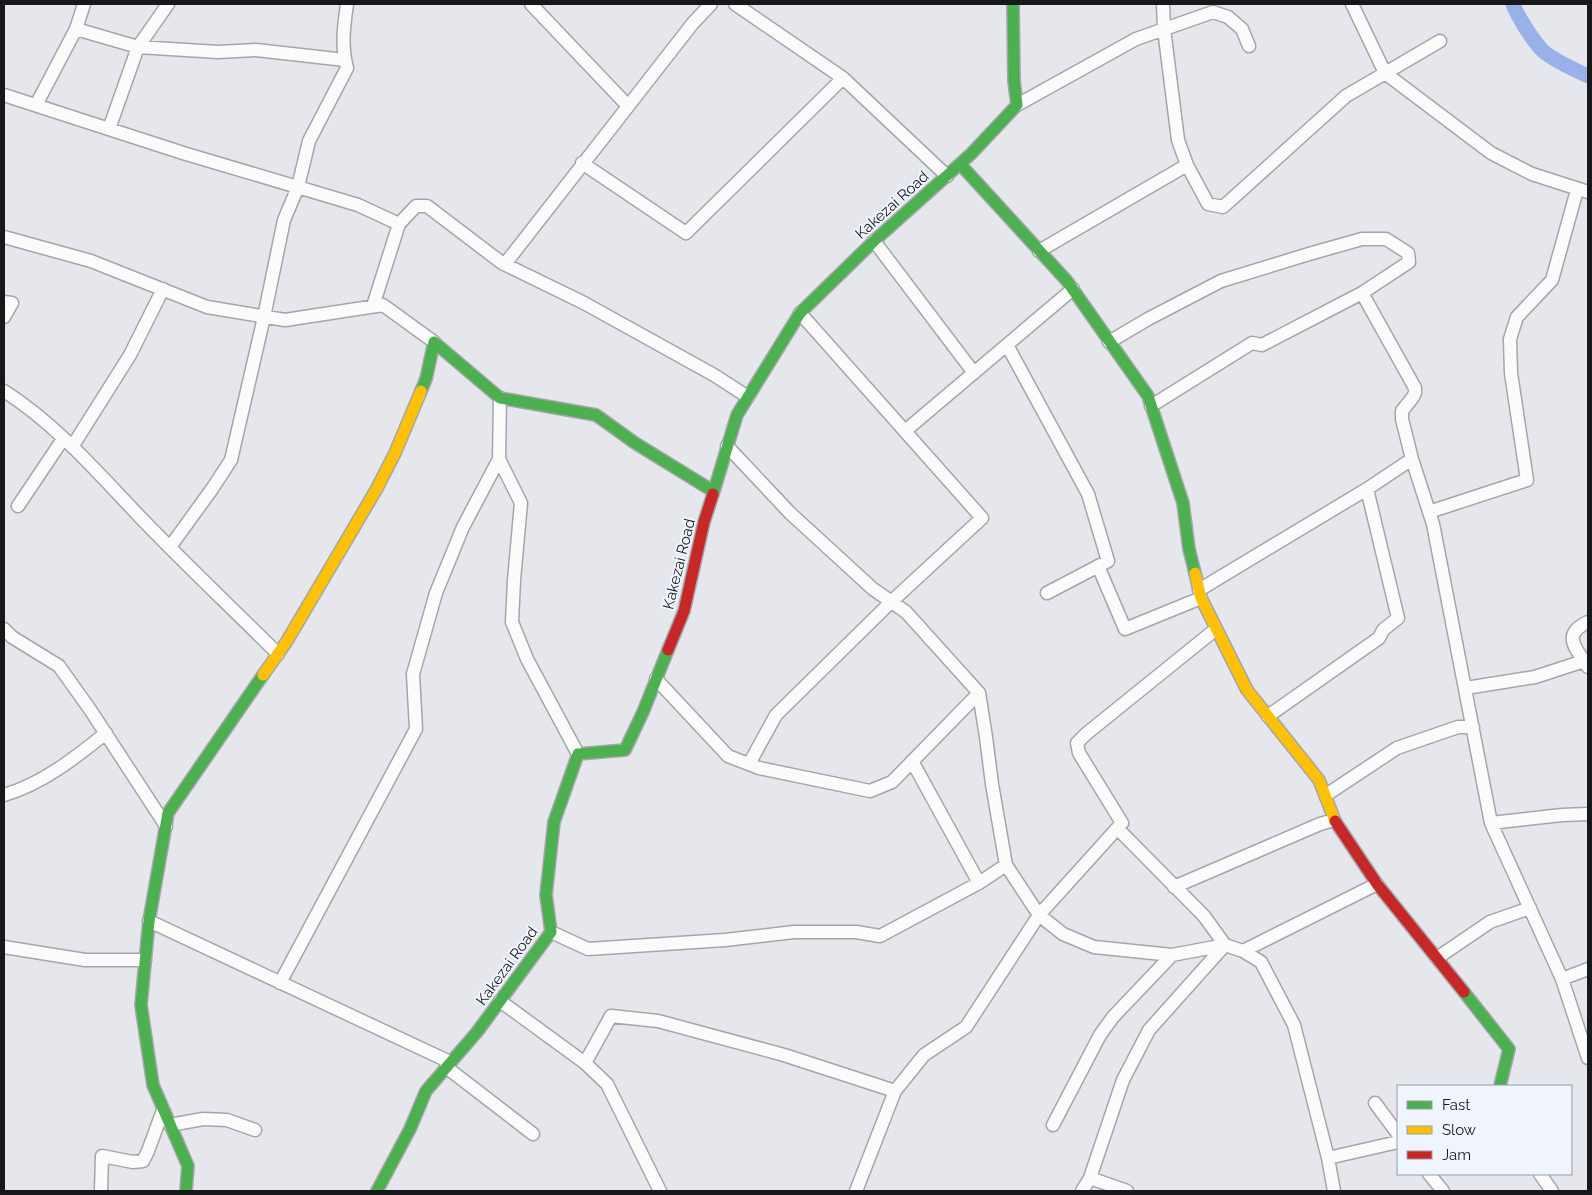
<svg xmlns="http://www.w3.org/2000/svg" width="1592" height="1195" font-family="Raleway,sans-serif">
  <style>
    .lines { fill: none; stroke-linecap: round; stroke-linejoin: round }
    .canal { stroke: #99b0e8; stroke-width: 15 }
    .street-casing { stroke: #a5a6a9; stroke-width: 15 }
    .fast-casing { stroke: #a5a6a9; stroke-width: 14 }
    .slow-casing { stroke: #a5a6a9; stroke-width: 14 }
    .jam-casing { stroke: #a5a6a9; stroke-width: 14 }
    .street { stroke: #fbfbfc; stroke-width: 12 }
    .fast { stroke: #4caf50; stroke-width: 11 }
    .slow { stroke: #ffc107; stroke-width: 11 }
    .jam { stroke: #c62828; stroke-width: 11 }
    .labels { text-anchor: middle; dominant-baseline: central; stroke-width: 4; stroke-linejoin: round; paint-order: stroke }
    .street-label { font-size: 15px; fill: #17181b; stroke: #f0f4fc }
  </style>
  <rect width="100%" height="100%" fill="#e6e7ec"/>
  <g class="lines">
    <path class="canal" d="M1513,4c4,12 21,38 30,47 9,8 34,20 45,25"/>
    <defs>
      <path id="street" d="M531,4l97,102
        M735,4l108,74 104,98
        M1163,4l1,25 14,111 9,25 21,39 15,3 123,-111 94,-55
        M1352,4l33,69 106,80 41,21 56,18
        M76,29l62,18 80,5 38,-2 89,10
        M4,95l179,58 175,52 41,19 -26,82
        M36,105l40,-76 8,-25
        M1017,105l119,-66 77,-27 15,5 14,12 7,17
        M109,129l29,-82 30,-43
        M582,163l104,70 157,-155
        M399,224l17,-18h11l75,57 82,40 130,72 34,22
        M4,237l87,24 116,46 78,13 98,-15 51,37
        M874,241l100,132
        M1039,251l148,-86
        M505,264l188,-241 18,-19
        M1362,293l53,95v5l-2,4 -11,14v8l10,40 21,65 58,299 71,156 26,79
        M4,302l8,1 -8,14
        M1109,342l39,-23 73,-38 88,-27 53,-15h24l22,14 1,9 -47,31 -100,52 -10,-2 -101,63
        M1007,345l81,149 20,67 -61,32
        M4,391c52,33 94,82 136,126 45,47 92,91 138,137
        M500,398l-1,61 22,44 -7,77 -2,42 15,37 51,95
        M905,431l168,-142
        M727,446l63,67 83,76 33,23 73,81 7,44 6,47 14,81 33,50 24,19 31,13 78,8 53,-10 18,6 18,11 33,63 34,133 6,33
        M72,447l58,-92 33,-66
        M18,506l45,-67
        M1429,512l98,-32 -16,-107 -1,-34 7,-22 35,-37 25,-90
        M170,547l42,-58 19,-29 33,-143 20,-97 14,-33 11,-46 38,-73c-6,-22 -3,-43 0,-64
        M1098,566l27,63 76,-31
        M1199,590l168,-101 45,-30
        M4,629l8,8 47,29 32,45 75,115
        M1588,667c-11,-18 -28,-32 0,-45
        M656,679l72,77 31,12 111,23 22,-9 87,-89
        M1466,688l69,-11 49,-16
        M1268,716l111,-78 4,-8 15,-12 -31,-129
        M912,761l67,122
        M749,764l27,-49 115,-113 91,-84 -182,-205
        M4,795c38,-11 71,-37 102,-62
        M1326,795l71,-47 61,-21h15
        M1491,823l71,-8 26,-1
        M1118,829l86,87 21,29
        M1174,887l146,-63 14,-4
        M149,921l301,141
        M551,932l37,17 137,-9 69,-8h62l24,4 99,-53 27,-18
        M4,947l81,13h60
        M1243,951l134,-67
        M1437,958l53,-36 40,-14
        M1562,979l26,-10
        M280,983l136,-254 -3,-55 23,-81 27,-66 36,-68
        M500,1001l85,62 22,21 53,107
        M585,1063l26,-47 47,5 126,34 111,36
        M446,1067l87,67
        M1375,1103l23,31
        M170,1125l33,-6 24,1 28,10
        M1053,1125l47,-90 13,-18 59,-62
        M1328,1158l70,-16
        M1429,1174l14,17
        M1540,1174l12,17
        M1090,1178l37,13
        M101,1191l1,-35 31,6 10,-1 5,-10 15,-41
        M856,1191l39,-100 29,-36 42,-28 73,-112 83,-92 -43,-70 -2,-10 9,-9 130,-105
        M1082,1191l8,-13 33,-98 26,-50 76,-85"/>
      <path id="fast" d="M960,164l107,117 81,115 35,107 6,46 6,24
        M421,391l5,-12 8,-37 66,56 96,17 39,28 78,48
        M713,494l24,-79 63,-102 74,-72 97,-87 46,-49 -3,-24 -1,-77
        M1464,992l45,57 -9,37
        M186,1191l2,-25 -35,-81 -12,-80 8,-84 19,-108 95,-138
        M377,1191l33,-62 16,-38 51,-59 74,-100 -5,-37 8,-73 24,-68 47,-4 18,-38 25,-62"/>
      <path id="slow" d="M1195,573l6,25 46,92 72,90 16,41
        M263,675l24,-34 89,-151 19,-37 26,-62"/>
      <path id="jam" d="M668,650l16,-39 20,-89 9,-28
        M1335,821l42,63 87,108"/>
    </defs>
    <use href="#street" class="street-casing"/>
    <use href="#fast" class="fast-casing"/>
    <use href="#slow" class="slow-casing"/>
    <use href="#jam" class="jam-casing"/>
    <use href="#street" class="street"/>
    <use href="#fast" class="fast"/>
    <use href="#slow" class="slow"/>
    <use href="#jam" class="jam"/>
  </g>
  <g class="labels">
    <g class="street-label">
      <text transform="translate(892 205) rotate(-42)">Kakezai Road</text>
      <text transform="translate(679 564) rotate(-76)">Kakezai Road</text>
      <text transform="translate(507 966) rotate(-54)">Kakezai Road</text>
    </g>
  </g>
  <rect width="1592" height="1195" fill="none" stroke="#17181b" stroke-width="10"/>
  <rect x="1397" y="1085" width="175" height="90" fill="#f0f4fc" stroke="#999ca2"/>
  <rect x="1407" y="1101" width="25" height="8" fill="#4caf50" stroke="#999ca2"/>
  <text x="1442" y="1110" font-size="15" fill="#17181b">Fast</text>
  <rect x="1407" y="1126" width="25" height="8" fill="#ffc107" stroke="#999ca2"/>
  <text x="1442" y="1135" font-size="15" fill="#17181b">Slow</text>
  <rect x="1407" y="1151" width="25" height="8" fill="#c62828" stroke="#999ca2"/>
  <text x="1442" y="1160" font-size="15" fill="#17181b">Jam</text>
</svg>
